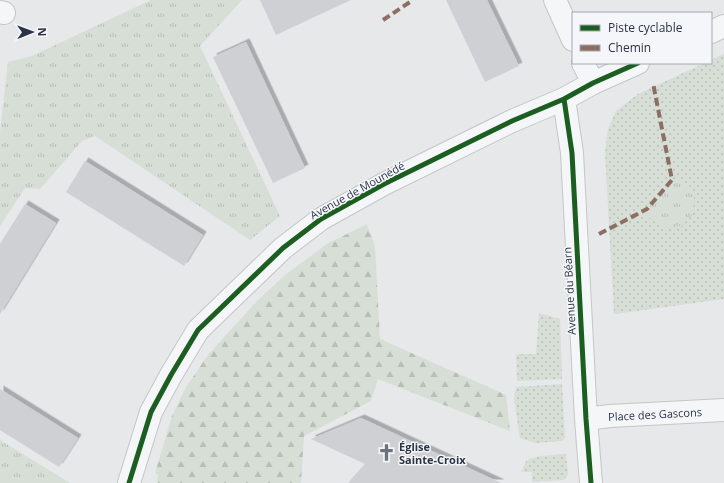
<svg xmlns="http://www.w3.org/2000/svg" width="724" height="483" font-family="'Open Sans',sans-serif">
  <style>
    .grass { fill: url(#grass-dots) }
    .forest { fill: url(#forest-firs) }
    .park { fill: url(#park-tufts) }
    .building { fill: #ced0d3; filter: url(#shadow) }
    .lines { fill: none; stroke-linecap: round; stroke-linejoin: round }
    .minor-casing { stroke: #c4c6c8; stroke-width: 24 }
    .tertiary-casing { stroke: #c4c6c8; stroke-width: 24 }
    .minor { stroke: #f5f6f7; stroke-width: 22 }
    .tertiary { stroke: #f5f6f7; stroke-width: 22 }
    .quiet { stroke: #8d6e63; stroke-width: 4; stroke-dasharray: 8 4; stroke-linecap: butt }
    .cycleway-casing { stroke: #f4f6f9; stroke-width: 8 }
    .cycleway { stroke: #1b5e20; stroke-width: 5 }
    .labels { text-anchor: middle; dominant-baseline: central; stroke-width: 3; stroke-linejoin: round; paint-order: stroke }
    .street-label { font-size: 11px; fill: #2b3445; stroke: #f4f6f9 }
    .poi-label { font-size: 11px; font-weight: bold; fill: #2b3445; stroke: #f4f6f9; text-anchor: start }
  </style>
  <defs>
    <pattern id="grass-dots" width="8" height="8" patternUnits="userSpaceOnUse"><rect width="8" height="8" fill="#d6ded6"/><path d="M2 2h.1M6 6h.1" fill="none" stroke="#b8bfb9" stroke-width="1.8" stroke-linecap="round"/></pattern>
    <pattern id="forest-firs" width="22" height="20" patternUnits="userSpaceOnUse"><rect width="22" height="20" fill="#d6ded6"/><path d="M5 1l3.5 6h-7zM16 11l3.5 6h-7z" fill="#b8bfb9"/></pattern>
    <pattern id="park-tufts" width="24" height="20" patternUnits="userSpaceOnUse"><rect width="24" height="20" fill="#d6ded6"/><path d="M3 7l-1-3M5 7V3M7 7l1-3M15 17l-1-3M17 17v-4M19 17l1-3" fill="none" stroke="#b8bfb9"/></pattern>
    <filter id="shadow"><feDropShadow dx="3.5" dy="-3.5" stdDeviation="0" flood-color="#0004"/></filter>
  </defs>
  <rect width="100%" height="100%" fill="#e6e8ea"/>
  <path class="grass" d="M724,54v245l-110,15 -9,-161 3,-24 8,-18 22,-17 67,-31h6v-3z
    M539,313l21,6 2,60 -45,2 -1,-27h20z
    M562,384l3,54 -3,3 -26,2 -16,-5 -6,-40 2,-11z
    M566,454l2,21 -4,5 -32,2v-10h-11l6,-12 12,-4z"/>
  <path class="forest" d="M367,224l8,22 5,93 126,56 4,36 -132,-52 -7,22 -67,35 -3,47h-144l1,-8 -3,-2 17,-57 14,-29 22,-32 49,-54 28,-26 42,-31z"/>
  <path class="park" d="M151,0h91l-42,46 80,170 -30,24 -155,-104 -13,5 -42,48 -15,-1 -25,38v-94l8,-70 24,-6z
    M678,179l11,6 5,13 -1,16 -11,12 -21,1 -19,-15 5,-3 25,-29z
    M0,440l70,43h-70z"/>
  <path class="building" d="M260,0h91l-75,35z
    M446,0h41l32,66 -34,16z
    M246,42l59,126 -32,15 -60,-126z
    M85,161l118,74 -19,31 -118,-74z
    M25,204l31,19 -56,91v-70z
    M0,389l78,49 -19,29 -59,-37z
    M361,418l140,65h-153l17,-19 -54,-25z"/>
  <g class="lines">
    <defs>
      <path id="minor" d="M555,0l18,40
        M0,12l4,1
        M583,63l10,20
        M564,99l8,54 14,266 5,64
        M586,419l24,-3 114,-6"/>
      <path id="tertiary" d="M711,32l13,-6
        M129,483l22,-71 20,-37 27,-45 85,-82 38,-29 63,-35 128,-63 52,-22 29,-16 45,-20"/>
    </defs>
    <use href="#minor" class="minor-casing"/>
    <use href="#tertiary" class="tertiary-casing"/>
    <use href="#minor" class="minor"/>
    <use href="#tertiary" class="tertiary"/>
    <path class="quiet" d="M383,20l30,-20
      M599,234l48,-25 25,-29 -19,-97"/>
    <defs>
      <path id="cycleway" d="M564,99l8,54 14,266 5,64
        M129,483l22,-71 20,-37 27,-45 85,-82 38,-29 63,-35 128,-63 52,-22 29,-16 45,-20"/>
    </defs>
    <use href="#cycleway" class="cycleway-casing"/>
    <use href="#cycleway" class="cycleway"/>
  </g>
  <defs>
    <symbol id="church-bare" viewBox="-9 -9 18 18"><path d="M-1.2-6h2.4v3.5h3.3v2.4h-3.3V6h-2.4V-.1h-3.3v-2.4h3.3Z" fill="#6c737f" stroke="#f4f6f9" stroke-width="2.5" paint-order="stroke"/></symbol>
  </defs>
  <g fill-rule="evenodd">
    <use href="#church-bare" x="374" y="440" width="25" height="25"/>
  </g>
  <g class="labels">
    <g class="street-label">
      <text transform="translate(357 190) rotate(-29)">Avenue de Mounédé</text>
      <text transform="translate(569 291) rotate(-93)">Avenue du Béarn</text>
      <text transform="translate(655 414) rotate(-3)">Place des Gascons</text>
    </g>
    <g class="poi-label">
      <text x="399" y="446">Église<tspan x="399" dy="13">Sainte-Croix</tspan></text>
    </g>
  </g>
  <rect x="572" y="12" width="140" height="52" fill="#f4f6f9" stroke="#a4a8b1"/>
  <rect x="580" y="25" width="20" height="6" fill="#1b5e20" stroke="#a4a8b1"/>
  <text x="608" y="32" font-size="12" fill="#2b3445">Piste cyclable</text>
  <rect x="580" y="45" width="20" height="6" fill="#8d6e63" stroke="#a4a8b1"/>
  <text x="608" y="52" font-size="12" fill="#2b3445">Chemin</text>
  <g transform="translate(32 32) rotate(89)" stroke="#f4f6f9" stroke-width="3" paint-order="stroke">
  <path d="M0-3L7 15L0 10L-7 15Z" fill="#2b3445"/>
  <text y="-6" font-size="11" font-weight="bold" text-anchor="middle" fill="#2b3445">N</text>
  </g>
</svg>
